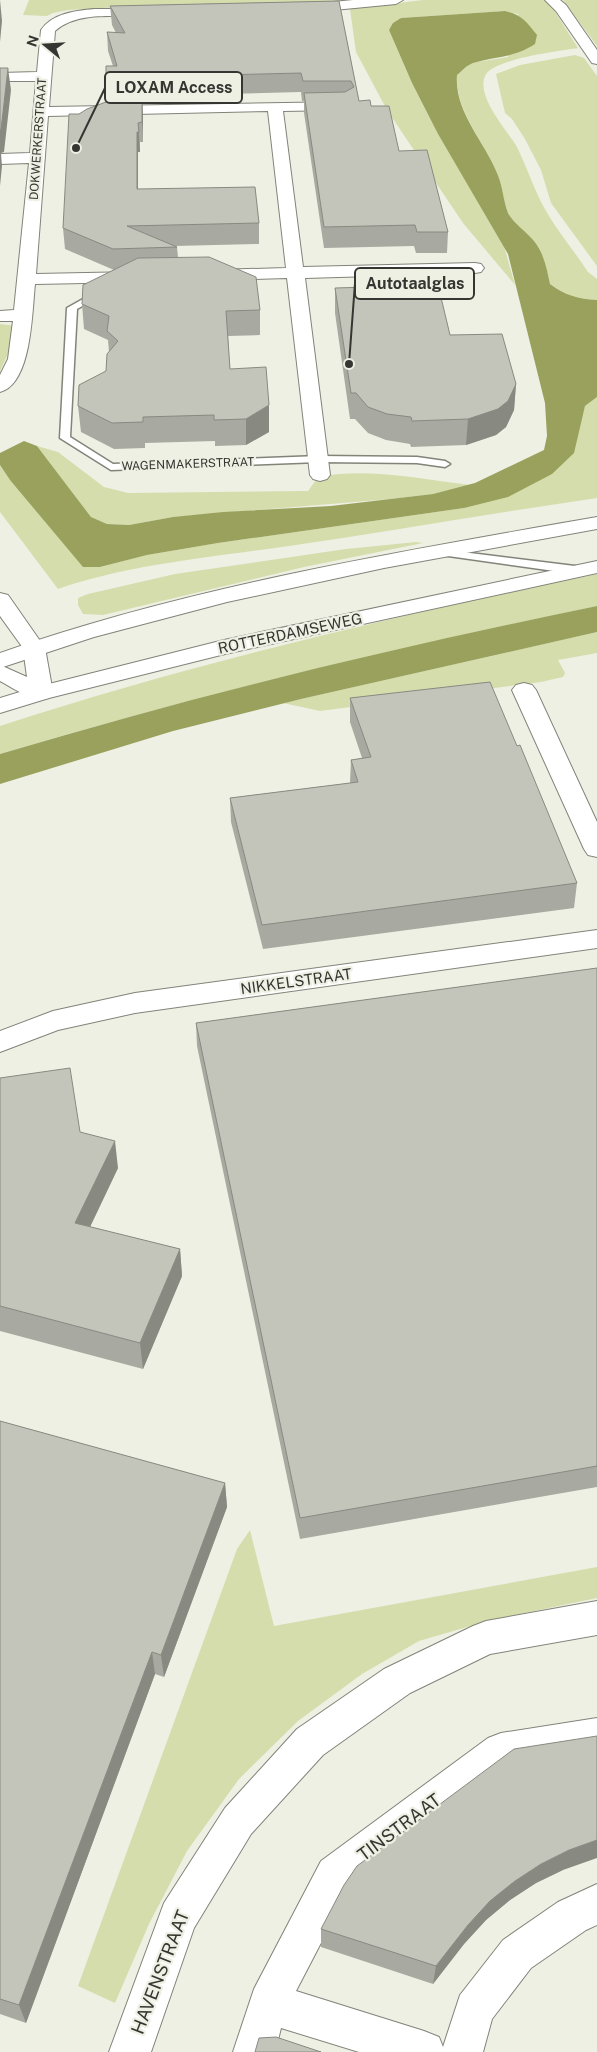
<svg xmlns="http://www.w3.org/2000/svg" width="597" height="2052" font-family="'Public Sans',sans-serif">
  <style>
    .green { fill: #d6ddac }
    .water { fill: #99a15d }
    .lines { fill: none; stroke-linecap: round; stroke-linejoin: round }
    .service-casing { stroke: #828379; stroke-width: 3 }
    .minor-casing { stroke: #828379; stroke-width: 2 }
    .tertiary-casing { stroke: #828379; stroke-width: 2 }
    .secondary-casing { stroke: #828379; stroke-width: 2 }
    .service { fill: #fff; fill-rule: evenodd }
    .minor { fill: #fff; fill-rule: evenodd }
    .tertiary { fill: #fff; fill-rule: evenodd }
    .secondary { fill: #fff; fill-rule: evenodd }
    .wall { fill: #a8a9a0 }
    .shaded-wall { fill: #888a82 }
    .building { fill: #c3c5ba; stroke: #888a82 }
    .labels { text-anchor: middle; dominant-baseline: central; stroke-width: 4.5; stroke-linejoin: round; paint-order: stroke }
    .far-street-label { font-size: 12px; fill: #353631; stroke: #eef0e4 }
    .street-label { font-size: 15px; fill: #353631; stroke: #eef0e4 }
    .near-street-label { font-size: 18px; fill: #353631; stroke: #eef0e4 }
    .leader { fill: none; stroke: #353631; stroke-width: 2 }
    .callout-dot { fill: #353631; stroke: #eef0e4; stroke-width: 2 }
    .callout { fill: #eef0e4; stroke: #353631; stroke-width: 2 }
    .callout-label { font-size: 16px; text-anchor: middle; font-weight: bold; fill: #353631 }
  </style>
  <rect width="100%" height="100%" fill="#eef0e4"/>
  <path class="green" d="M29,0h331l-39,3 -220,5 -33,2 -15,3 -6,3 -24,-1z
    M423,0h122l7,7 26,41c-18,3 -87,11 -93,28 -9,21 22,54 32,71 9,18 15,37 24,55 13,25 32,47 47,70l9,7v21c-18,-1 -33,-5 -47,-16 -3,-14 -7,-31 -16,-43 -7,-9 -20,-17 -26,-28 -5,-13 -5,-27 -11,-40 -13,-32 -42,-62 -40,-98l14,-12 37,-6 10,-43 -13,-3 -104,7 -12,12 23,53 26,51 66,112 11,39 -52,-62 -76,-113 -31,-58 -6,-43z
    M563,0h34v46z
    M575,55l9,3 13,18v190l-46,-63 -10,-33 -16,-31 -13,-20 -7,-6 -9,-39 24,-9z
    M0,324l15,2 -2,17 -13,28z
    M597,397v101c-103,15 -205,33 -308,48 -75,11 -159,18 -231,43l-58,-77v-47l10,15 90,87 47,-12 71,-12 246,-35 115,-81 6,-21z
    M37,446l21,6 46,35 24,6 180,-2 10,-14c45,-10 105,2 152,8l-37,9 -42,5 -218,18 -44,8 -22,-1 -16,-7z
    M416,542l7,1 -119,24 -201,48 -20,-1 -5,-9v-7l10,-4 87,-20 171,-25z
    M597,574v32c-201,42 -400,89 -597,148v-28c195,-64 396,-110 597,-152z
    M597,632v21l-39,7 7,13 -2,4 -22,5 -221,29 -37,-8z
    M250,1530l24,96 323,-59v31l-106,22 -72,21 -57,33 -64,47 -59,58 -52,72 -38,73 -34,79 -37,-17 159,-437z"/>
  <path class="water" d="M505,11c17,4 21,10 32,24l-2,9c-21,14 -39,12 -62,19 -6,2 -11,8 -16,12 -3,36 27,66 40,98 6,13 6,27 11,40 6,11 19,19 26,28 10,12 13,29 16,43 14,11 29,15 47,16v97l-12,9 -11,47 -22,21 -44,23 -44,11 -246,35 -71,12 -47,12h-17l-73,-87 -10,-15v-12l24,-12 13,5 54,71 16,7 22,1 44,-8 50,-5 108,-6 102,-12 42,-11 69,-33 3,-14 -2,-33 -37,-149 -70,-120 -26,-51 -23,-53 4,-7 8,-5z
    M597,606v26l-296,67 -128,32 -173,53v-30c196,-59 396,-107 597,-148z"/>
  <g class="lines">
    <defs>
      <path id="service" d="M99,290l3,1v4l-25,14 -7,128 43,27 206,-8 98,1 28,4 5,3 -5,3 -28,-4 -98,-1 -208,8 -51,-32 7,-130z
        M438,549l145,18 6,4 -6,4 -149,-21 -2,-2z"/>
      <path id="minor" d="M353,0h50l-7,4 -93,9 -7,-4 7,-4z
        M545,0h15l6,5 31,45v14l-5,-1 -36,-52z
        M94,9h54l7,4 -7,4c-29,0 -70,-7 -93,14l-6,76 296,-5 3,3 -3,3 -5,2 -57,1 20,156 172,-4 6,1 3,4 -3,4 -6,1 -170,5 25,197 -3,4 -7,2 -7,-2 -3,-4 -23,-197 -73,2 -6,-1 -3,-4 3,-4 6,-1 72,-2 -18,-157 -220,5 -12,158 100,-2 6,1 3,4 -3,4 -6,1 -101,2c-3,27 -3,100 -35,108v-17l8,-16 5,-38h-13v-10l14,-1 15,-147 -29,1v-10l30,-1 6,-72h-36v-8l37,-1 4,-42c12,-17 34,-19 53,-21z
        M524,683l8,2 4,5 61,132v35l-9,-2 -4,-6 -72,-159 4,-5z
        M597,930v18l-462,65 -77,17 -58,22v-21l53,-20 82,-18z
        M597,1601v34l-107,19 -80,39 -87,62 -72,79 -57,94 -43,124h-42l55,-149 61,-95 72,-79 87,-60 89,-43 13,-5z
        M597,1718v36l-88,14 -160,121 -53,102 128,40 15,6 4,10 17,-52 43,-55 55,-38 39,-18v41l-11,5 -55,38 -39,51 -9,33h-124l-78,-24 -6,24h-42l21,-63 67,-128 167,-123 13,-5z"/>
      <path id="tertiary" d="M0,593l8,2 37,53 8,45 -4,5c-17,4 -34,-9 -49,-17v-16l27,12 -4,-29 -23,-32z"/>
      <path id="secondary" d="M597,517v12l-213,39 -157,34 -133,35 -94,31v-15c191,-67 398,-101 597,-136z
        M597,561v12l-372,81 -176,44 -49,15v-15l33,-10 191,-48z"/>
    </defs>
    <use href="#service" class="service-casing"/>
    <use href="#minor" class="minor-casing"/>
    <use href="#tertiary" class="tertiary-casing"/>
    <use href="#secondary" class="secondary-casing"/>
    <use href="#service" class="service"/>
    <use href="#minor" class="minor"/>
    <use href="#tertiary" class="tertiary"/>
    <use href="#secondary" class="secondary"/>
  </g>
  <path class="wall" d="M339,1l20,100 12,5 28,45 49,81 -1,21h-31l-2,-7 -90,2 -20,-135v-12h-2l-1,-9 -158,4v8h-1l1,38h-3v10h-2v37l121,34v21l-85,2 3,1 1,10 82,53v25l-32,1 2,33 39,63 -23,13 -31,1v-5l-70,2v5l-31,1 -33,-17 -3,-26 28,-35 3,-19 -1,-12 -24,-11 -2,-25 32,-34 -49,-21 -2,-21 16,-114 27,-12 1,-5 -1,-12 7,-19 -5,-15 -1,-19 9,1 -4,-8 -2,-19z
    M335,288l115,47 66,49 -2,26 -8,17 -10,8 -30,10 -55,2 -1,-3 -24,-4 -18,-7 -13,-14h-5l-15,-106z
    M350,698l167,48 60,137 -3,25 -311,41 -32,-127 -1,-24 120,-15 1,-23 11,-2 -12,-36z
    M597,968v519l-297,52 -103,-493 -1,-23z
    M0,1078l80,54 38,36 -28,59 90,22 2,27 -39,93 -143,-38z
    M0,1421l225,62 2,24 -63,170 -9,-3 -129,349 -26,-9z
    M563,1870l-27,13 -26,17 -24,20 -22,24 -31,40 -112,-37v-18z"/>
  <path class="shaded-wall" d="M0,0l2,21 -2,21z
    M8,68l3,22 -7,62 -3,1 1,13 -2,20v-56z
    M142,96l1,20v26l-1,-20z
    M138,123l2,29h-2v58l-1,-21v-57z
    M516,384l-2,26 -8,17 -10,8 -30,10 2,-26z
    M269,405v27l-23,13v-26z
    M115,1141l3,27 -39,82 -4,-27z
    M180,1249l2,27 -39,93 -3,-26z
    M225,1483l2,24 -63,170 -3,-22z
    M152,1652l3,22 -129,349 -7,-18z
    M597,1840v18l-34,12 -27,13 -26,17 -24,20 -22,24 -31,40 3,-18 32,-41 22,-24 25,-20 26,-17 28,-14z"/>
  <path class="building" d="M339,1l20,100 11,-1 1,6h18l10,45 28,-1 21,82h-31l-2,-7 -91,2 -20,-134 41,-1 9,-5 -3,-6h-48l-2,-8 -159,4v7l-36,1v-19h11l-10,-34 18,1 -15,-27z
    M0,68h8l-7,62h-1z
    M142,96v26l-4,1 1,9h-2v57l118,-2 4,36 -132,3 50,21 -64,2 -50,-21 6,-114h10l8,-5 19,-7v-5z
    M209,257l47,20 4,33 -34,1 4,58 36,-2 3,38 -23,14 -32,1v-5l-71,2v5l-31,1 -34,-17 1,-21 27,-14 1,-17 11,-13 -11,-10 2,-15 -27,-12 1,-19 55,-27z
    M438,285l12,50 52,-1 14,50 -8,17 -10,8 -30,10 -56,2 -1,-4 -24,-3 -19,-7 -12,-14h-5l-16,-105z
    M490,682l27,64 3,-1 57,138 -315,42 -32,-127 128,-16 -7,-22 20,-3 -21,-59z
    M597,968v498l-297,52 -104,-495z
    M70,1068l10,64 35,9 -40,82 105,26 -40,94 -140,-37v-228z
    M0,1421l225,62 -64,172 -9,-3 -133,353 -19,-6z
    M597,1736v104l-28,10 -28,14 -26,17 -25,20 -22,24 -32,41 -115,-37 23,-44 13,-19 157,-117z
    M276,2037l45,15h-66l4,-14z"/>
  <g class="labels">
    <g class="far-street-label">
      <text transform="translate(38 139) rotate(-86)">DOKWERKERSTRAAT</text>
      <text transform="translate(188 464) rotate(-2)">WAGENMAKERSTRAAT</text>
    </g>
    <g class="street-label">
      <text transform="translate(290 633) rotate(-12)">ROTTERDAMSEWEG</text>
      <text transform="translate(296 981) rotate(-8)">NIKKELSTRAAT</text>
    </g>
    <g class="near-street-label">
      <text transform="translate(399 1827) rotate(-37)">TINSTRAAT</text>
      <text transform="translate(160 1972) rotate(-69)">HAVENSTRAAT</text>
    </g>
  </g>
  <path class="leader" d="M76 148L105 88M349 364L355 283"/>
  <g class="callout-dot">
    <circle cx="76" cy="148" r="5"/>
    <circle cx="349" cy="364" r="5"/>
  </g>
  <g class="callout">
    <rect x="105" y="72" width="137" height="31" rx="5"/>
    <rect x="355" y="268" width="119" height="31" rx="5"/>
  </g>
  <g class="callout-label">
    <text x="174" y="93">LOXAM Access</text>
    <text x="415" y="289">Autotaalglas</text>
  </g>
  <g transform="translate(45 45) rotate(288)" stroke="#eef0e4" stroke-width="4" paint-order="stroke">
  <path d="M0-4L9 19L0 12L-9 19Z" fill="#353631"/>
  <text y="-8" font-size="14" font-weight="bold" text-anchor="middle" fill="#353631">N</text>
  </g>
</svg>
